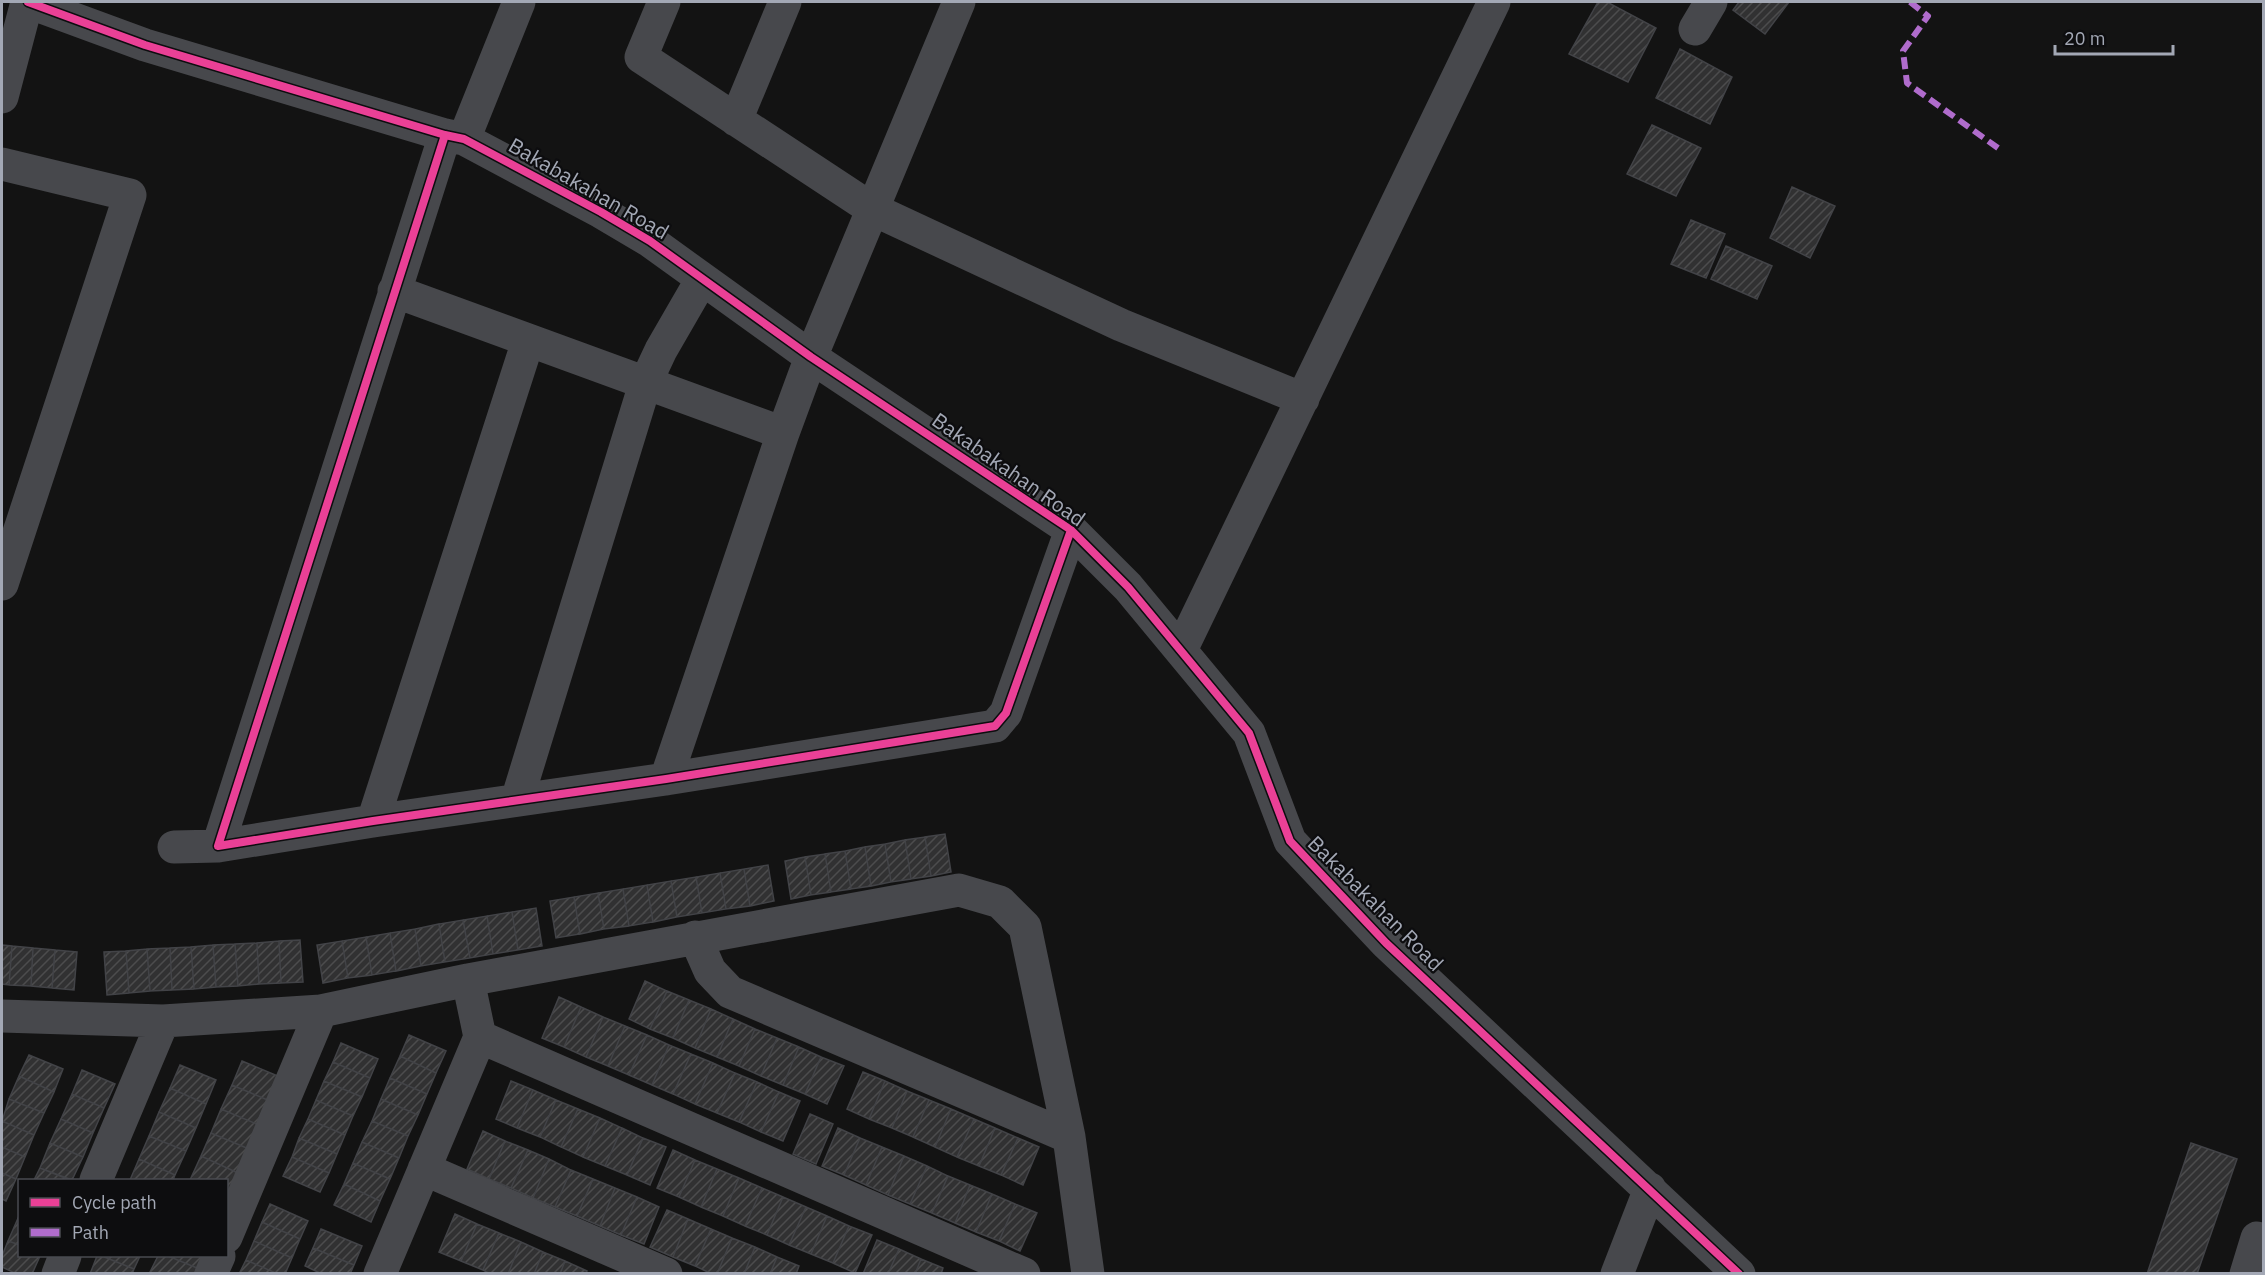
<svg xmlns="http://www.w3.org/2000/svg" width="2265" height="1275" font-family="'IBM Plex Sans',sans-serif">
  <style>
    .building { fill: url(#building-hatch); stroke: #424347; stroke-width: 1.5 }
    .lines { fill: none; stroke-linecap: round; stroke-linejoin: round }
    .minor { stroke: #47484c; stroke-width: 33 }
    .quiet { stroke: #b06ccc; stroke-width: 6; stroke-dasharray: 12 6; stroke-linecap: butt }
    .cycleway-casing { stroke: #0d0d0f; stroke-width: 11 }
    .cycleway { stroke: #ea4096; stroke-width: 8 }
    .labels { text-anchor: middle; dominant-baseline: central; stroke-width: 4.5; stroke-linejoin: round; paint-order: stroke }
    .street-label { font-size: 21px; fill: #a3a8b5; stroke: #0d0d0f }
  </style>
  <defs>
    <pattern id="building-hatch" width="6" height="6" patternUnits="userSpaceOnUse" patternTransform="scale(1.5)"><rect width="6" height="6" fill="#313132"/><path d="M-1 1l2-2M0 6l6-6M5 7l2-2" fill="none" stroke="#4c4c4d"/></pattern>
  </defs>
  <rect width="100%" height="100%" fill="#131313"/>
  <path class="building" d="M1598,2h9l49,26 -28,54 -59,-28z
    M1739,2h50l-24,32 -32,-24z
    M1680,49l52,28 -22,47 -54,-26z
    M1652,125l49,23 -25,48 -49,-22z
    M1792,187l43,19 -25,52 -40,-20z
    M1691,220l34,14 -19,44 -35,-14z
    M1726,246l46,20 -15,33 -46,-20z
    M945,834l6,38 -20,4 -6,-39z
    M925,837l6,39 -20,3 -6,-39z
    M905,840l6,39 -20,3 -6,-38z
    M885,844l6,38 -20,4 -6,-39z
    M865,847l6,39 -20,3 -6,-38z
    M845,851l6,38 -20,3 -6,-38z
    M825,854l6,38 -20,3 -6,-38z
    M805,857l6,38 -20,4 -6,-38z
    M768,865l6,36 -24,5 -6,-37z
    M744,869l6,37 -24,3 -6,-36z
    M720,873l6,36 -24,4 -6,-36z
    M696,877l6,36 -25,4 -6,-36z
    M671,881l6,36 -24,5 -6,-37z
    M647,885l6,37 -24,4 -6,-37z
    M623,889l6,37 -25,3 -6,-36z
    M598,893l6,36 -24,5 -6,-37z
    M574,897l6,37 -24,4 -6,-37z
    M536,908l6,38 -24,4 -6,-38z
    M512,912l6,38 -25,4 -6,-38z
    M487,916l6,38 -23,4 -7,-38z
    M463,920l7,38 -25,4 -6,-38z
    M439,924l6,38 -24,4 -6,-37z
    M415,929l6,37 -25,5 -6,-38z
    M390,933l6,38 -24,4 -6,-38z
    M366,937l6,38 -24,3 -6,-37z
    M300,940l3,42 -22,1 -2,-42z
    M279,941l2,42 -22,1 -2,-41z
    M342,941l6,37 -25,5 -6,-38z
    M257,943l2,41 -21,2 -3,-42z
    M235,944l3,42 -22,1 -3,-42z
    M2,945l10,1 -3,39 -7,-1z
    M213,945l3,42 -22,2 -3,-42z
    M12,946l21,2 -2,38 -22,-1z
    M191,947l3,42 -22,1 -2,-42z
    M33,948l22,2 -3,38 -21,-2z
    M170,948l2,42 -22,1 -3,-42z
    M147,949l3,42 -21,2 -3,-42z
    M55,950l22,2 -3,38 -22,-2z
    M126,951l3,42 -22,2 -3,-43z
    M645,981l22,10 -17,38 -21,-10z
    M667,991l22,9 -16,38 -23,-9z
    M559,997l22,10 -17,40 -22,-9z
    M689,1000l22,9 -16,39 -22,-10z
    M581,1007l22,10 -17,40 -22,-10z
    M711,1009l22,10 -16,38 -22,-9z
    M603,1017l22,9 -17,40 -22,-9z
    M733,1019l22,10 -16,37 -22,-9z
    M625,1026l22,9 -18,40 -21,-9z
    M755,1029l22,9 -16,38 -22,-10z
    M409,1035l37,16 -10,22 -36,-17z
    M647,1035l22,10 -17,40 -23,-10z
    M777,1038l22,9 -16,38 -22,-9z
    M341,1043l37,16 -8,19 -37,-16z
    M669,1045l22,9 -18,40 -21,-9z
    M799,1047l22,10 -16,37 -22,-9z
    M691,1054l22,9 -18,41 -22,-10z
    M29,1055l34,14 -9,23 -35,-16z
    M400,1056l36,17 -9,21 -37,-16z
    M821,1057l23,9 -17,38 -22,-10z
    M242,1061l38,16 -10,24 -38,-16z
    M333,1062l37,16 -8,19 -38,-16z
    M713,1063l22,10 -18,40 -22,-9z
    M180,1065l36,15 -10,24 -36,-16z
    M82,1070l33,14 -11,24 -32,-14z
    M863,1072l22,9 -16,38 -22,-10z
    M735,1073l22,9 -18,40 -22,-9z
    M19,1076l35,16 -10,21 -35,-14z
    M390,1078l37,16 -9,21 -37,-16z
    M324,1081l38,16 -9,19 -37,-16z
    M511,1081l22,9 -16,38 -21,-9z
    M885,1081l22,10 -15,37 -23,-9z
    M757,1082l22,10 -18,40 -22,-10z
    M232,1085l38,16 -11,24 -38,-16z
    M170,1088l36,16 -10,24 -37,-16z
    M533,1090l23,10 -16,37 -23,-9z
    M907,1091l22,9 -16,37 -21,-9z
    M779,1092l21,9 -17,40 -22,-9z
    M72,1094l32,14 -11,25 -32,-14z
    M9,1099l35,14 -10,22 -32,-14z
    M381,1099l37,16 -10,21 -36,-15z
    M316,1100l37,16 -8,19 -37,-16z
    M556,1100l22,9 -17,38 -21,-10z
    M929,1100l22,9 -16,38 -22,-10z
    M221,1109l38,16 -10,24 -38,-16z
    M578,1109l22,9 -17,39 -22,-10z
    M951,1109l23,10 -17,38 -22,-10z
    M159,1112l37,16 -10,23 -37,-15z
    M810,1114l23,10 -17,40 -23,-10z
    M600,1118l22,10 -17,38 -22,-9z
    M61,1119l32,14 -10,24 -33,-14z
    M308,1119l37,16 -8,19 -38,-16z
    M974,1119l21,9 -16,38 -22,-9z
    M2,1121l32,14 -9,22 -23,-10z
    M372,1121l36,15 -9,22 -37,-16z
    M622,1128l21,10 -16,37 -22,-9z
    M838,1128l22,10 -16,37 -22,-9z
    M995,1128l23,10 -17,37 -22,-9z
    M483,1131l22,10 -16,38 -22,-10z
    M211,1133l38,16 -11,24 -37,-17z
    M149,1136l37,15 -11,24 -36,-16z
    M299,1138l38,16 -8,19 -37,-16z
    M643,1138l23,9 -16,38 -23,-10z
    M860,1138l22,9 -16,38 -22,-10z
    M1018,1138l21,9 -16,38 -22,-10z
    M505,1141l23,9 -17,38 -22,-9z
    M362,1142l37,16 -9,21 -37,-16z
    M50,1143l33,14 -11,23 -32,-12z
    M2191,1143l46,16 -40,115h-50z
    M2,1147l23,10 -9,22 -14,-6z
    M882,1147l22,9 -16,39 -22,-10z
    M528,1150l21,9 -16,39 -22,-10z
    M673,1150l22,10 -16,37 -22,-9z
    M201,1156l37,17 -12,23v-16h-36z
    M904,1156l23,10 -17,38 -22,-9z
    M292,1157l37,16 -9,19 -37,-16z
    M139,1159l36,16 -2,5h-43z
    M549,1159l22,11 -16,37 -22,-9z
    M695,1160l22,9 -16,38 -22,-10z
    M353,1163l37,16 -10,22 -36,-17z
    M927,1166l21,10 -16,37 -22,-9z
    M40,1168l30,12h-36z
    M717,1169l22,9 -16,38 -22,-9z
    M571,1170l22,9 -16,37 -22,-9z
    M2,1173l14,6 -10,22 -4,-2z
    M948,1176l22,9 -15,38 -23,-10z
    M739,1178l23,10 -17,38 -22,-10z
    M593,1179l22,9 -15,38 -23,-10z
    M344,1184l36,17 -9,21 -37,-17z
    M970,1185l22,9 -16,38 -21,-9z
    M615,1188l22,9 -16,38 -21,-9z
    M762,1188l21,9 -16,38 -22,-9z
    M992,1194l23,10 -16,37 -23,-9z
    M637,1197l22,10 -15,37 -23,-9z
    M783,1197l23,10 -17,38 -22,-10z
    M270,1204l38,17 -8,18 -38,-17z
    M1015,1204l22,9 -17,38 -21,-10z
    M806,1207l21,9 -16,38 -22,-9z
    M667,1210l21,9 -15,38 -23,-10z
    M455,1214l22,10 -16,37 -22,-9z
    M19,1216h1v29l-12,-4z
    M827,1216l22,10 -16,37 -22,-9z
    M688,1219l23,10 -16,37 -22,-9z
    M262,1222l38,17 -8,19 -38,-17z
    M477,1224l22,9 -16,37 -22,-9z
    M849,1226l23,9 -17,38 -22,-10z
    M321,1229l41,17 -8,19 -41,-17z
    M711,1229l21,9 -15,36h-5l-17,-8z
    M499,1233l22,9 -13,32h-18l-7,-4z
    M732,1238l23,9 -11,27h-27z
    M877,1240l22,9 -11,25h-25z
    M8,1241l12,4v11h20l-8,18h-15l-15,-7v-11z
    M254,1241l38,17 -7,16h-7l-32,-14z
    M521,1242l22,10 -9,22h-26z
    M755,1247l22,10 -7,17h-26z
    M313,1248l41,17 -4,9h-28l-17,-8z
    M899,1249l22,10 -6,15h-27z
    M543,1252l22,9 -5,13h-26z
    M97,1256h5l32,13 -2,5h-42z
    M102,1256h38l-6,13z
    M158,1256h10l29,12 -2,6h-46z
    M168,1256h35l-6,12z
    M777,1257l22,9 -3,8h-26z
    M921,1259l22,9 -2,6h-26z
    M246,1260l32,14h-39z
    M565,1261l22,10 -1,3h-26z"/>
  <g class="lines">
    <path class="minor" d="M28,2l117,43 300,90 19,4 137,73 49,29 161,116 260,173 57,57 121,146 41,108 96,102 353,331
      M664,2l-23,55 231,152 249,116 182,74
      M1695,29l16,-27
      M2,97l25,-95
      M736,120l49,-118
      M464,139l55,-137
      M2,164l128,31 -128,389
      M394,291l389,142
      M1181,650l313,-648
      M666,779l117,-346 28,-76 148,-355
      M517,800l128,-416 16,-34 41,-71
      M373,821l155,-480
      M218,846l227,-711
      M174,847l44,-1 155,-25 293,-42 329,-53 11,-13 65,-183
      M695,937l15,34 20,21 339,145
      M2,1016l161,5 158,-10 147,-31 491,-90 41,12 25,25 44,210 19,137
      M480,1037l544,237
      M424,1169l242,105
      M96,1180l67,-159
      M226,1237l95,-226
      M58,1274l7,-18
      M211,1274l8,-18
      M380,1274l100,-237 -12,-57
      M1617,1274l33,-85
      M2246,1274l11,-36"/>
    <path class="quiet" d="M1910,2l18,14 -25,35 4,32 91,65"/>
    <defs>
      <path id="cycleway" d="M28,2l117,43 300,90 19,4 137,73 49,29 161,116 260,173 57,57 121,146 41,108 96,102 353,331
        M445,135l-227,711 155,-25 293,-42 329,-53 11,-13 65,-183"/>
    </defs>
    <use href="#cycleway" class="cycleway-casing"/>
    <use href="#cycleway" class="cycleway"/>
  </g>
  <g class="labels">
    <g class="street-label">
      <text transform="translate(589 188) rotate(30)">Bakabakahan Road</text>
      <text transform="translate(1009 469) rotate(35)">Bakabakahan Road</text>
      <text transform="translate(1376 903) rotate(45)">Bakabakahan Road</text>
    </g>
  </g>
  <rect width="2265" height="1275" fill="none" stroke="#a3a8b5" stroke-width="6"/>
  <rect x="18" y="1179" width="210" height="78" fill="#0d0d0f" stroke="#494b51" stroke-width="1.5"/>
  <rect x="30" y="1198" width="30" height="9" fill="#ea4096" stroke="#494b51" stroke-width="1.5"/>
  <text x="72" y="1209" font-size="18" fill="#a3a8b5">Cycle path</text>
  <rect x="30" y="1228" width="30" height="9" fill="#b06ccc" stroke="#494b51" stroke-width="1.5"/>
  <text x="72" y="1239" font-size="18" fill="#a3a8b5">Path</text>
  <path d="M2055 45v9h118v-9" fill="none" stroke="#a3a8b5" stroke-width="3"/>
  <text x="2064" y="45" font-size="18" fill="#a3a8b5" stroke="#0d0d0f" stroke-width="4.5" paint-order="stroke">20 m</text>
</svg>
